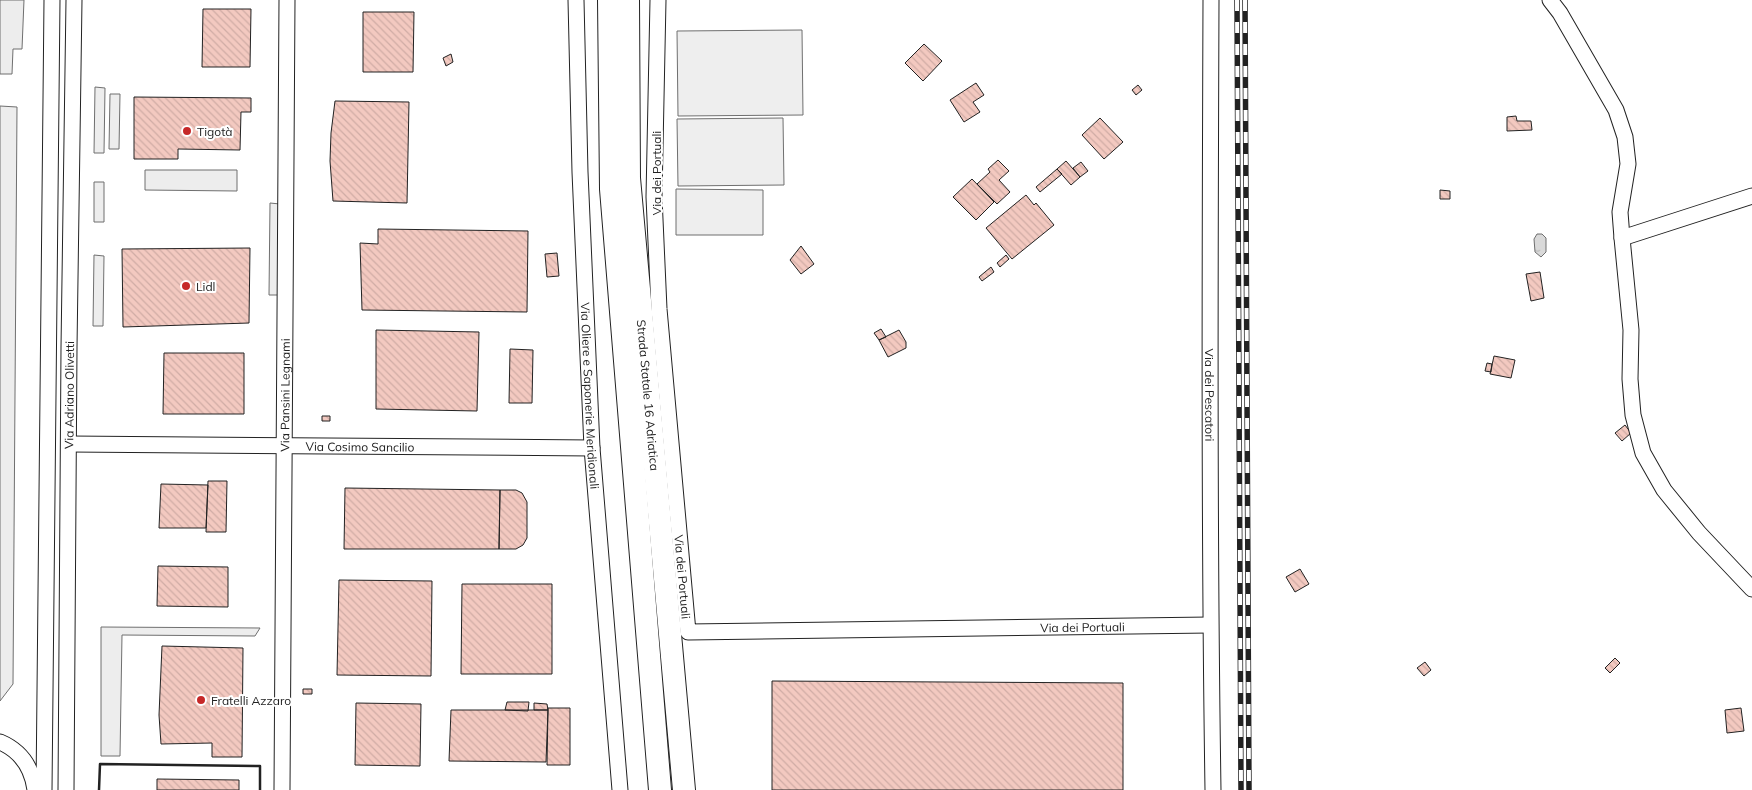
<svg xmlns="http://www.w3.org/2000/svg" width="1752" height="790" font-family="Mulish,sans-serif">
  <style>
    .pitch { fill: #eee; stroke: #6f6f6f }
    .parking { fill: #ededed; stroke: #6f6f6f }
    .water { fill: url(#water-ripples); stroke: #6f6f6f }
    .building { fill: url(#building-back-hatch); stroke: #222 }
    .lines { fill: none; stroke-linecap: round; stroke-linejoin: round }
    .minor-casing { stroke: #222; stroke-width: 17 }
    .highway-casing { stroke: #222; stroke-width: 24 }
    .minor { stroke: #fff; stroke-width: 15 }
    .highway { stroke: #fff; stroke-width: 22 }
    .rail-casing { stroke: #222; stroke-width: 5.5 }
    .rail { stroke: #fff; stroke-width: 4; stroke-dasharray: 11; stroke-linecap: butt }
    .wall { stroke: #222; stroke-width: 2.5 }
    .poi-dot { fill: #c62828; stroke: #fff; stroke-width: 2 }
    .labels { text-anchor: middle; dominant-baseline: central; stroke-width: 4; stroke-linejoin: round; paint-order: stroke }
    .poi-label { font-size: 12px; fill: #222; stroke: #fff; text-anchor: start }
    .street-label { font-size: 12px; fill: #222; stroke: #fff }
  </style>
  <defs>
    <pattern id="water-ripples" width="26" height="14" patternUnits="userSpaceOnUse" patternTransform="scale(1.25)"><rect width="26" height="14" fill="#d9d9d9"/><path d="M2 4q2-2 4 0t4 0M15 11q2-2 4 0t4 0" fill="none" stroke="#bababa"/></pattern>
    <pattern id="building-back-hatch" width="6" height="6" patternUnits="userSpaceOnUse" patternTransform="scale(1.25)"><rect width="6" height="6" fill="#f3c9c0"/><path d="M-1 5l2 2M0 0l6 6M5-1l2 2" fill="none" stroke="#d0aca5"/></pattern>
  </defs>
  <rect width="100%" height="100%" fill="#fff"/>
  <path class="pitch" d="M802,30l1,85 -125,1 -1,-85z
    M783,118l1,67 -106,1 -1,-67z
    M676,189l87,1v45h-87z"/>
  <path class="parking" d="M0,0h24l-2,49h-9l-1,25h-12z
    M95,87l10,1 -1,65h-10z
    M110,94h10l-1,55h-10z
    M0,106l17,1 -4,577 -13,17z
    M145,170h92v21l-92,-1z
    M94,182h10v40h-10z
    M270,203l10,1 -2,91h-9z
    M94,255l10,1 -1,70h-10z
    M101,627l159,1 -5,8 -133,-1 -2,121h-19z"/>
  <path class="water" d="M1537,234h5l4,4v14l-5,5 -6,-5 -1,-13z"/>
  <path class="building" d="M203,9h48l-1,58h-48z
    M363,12h51l-1,60h-50z
    M924,44l18,17 -19,20 -18,-18z
    M451,54l2,8 -7,4 -3,-8z
    M976,83l8,12 -11,7 7,10 -16,10 -14,-22z
    M1138,85l4,5 -6,5 -4,-5z
    M134,97l117,1v14h-10l-1,38 -62,-1v10h-44z
    M335,101l74,1 -2,101 -74,-2 -3,-40 1,-28z
    M1516,116l1,5h14l1,9 -25,1v-14z
    M1100,118l23,24 -19,17 -22,-24z
    M998,160l11,11 -10,9 11,12 -13,12 -20,-20 13,-12 -2,-3z
    M1066,161l14,16 -9,8 -14,-16z
    M1081,162l7,9 -8,6 -7,-9z
    M1057,169l5,5 -22,18 -4,-5z
    M972,179l22,23 -18,18 -23,-23z
    M1440,190l10,1v8h-10z
    M1026,195l8,10 2,-2 18,22 -42,34 -26,-31z
    M378,229l150,2 -1,81 -165,-2 -2,-67 18,1z
    M801,246l13,18 -13,10 -11,-14z
    M250,248l-1,75 -126,4 -1,-78z
    M557,253l2,23 -12,1 -2,-23z
    M1006,255l3,4 -9,8 -3,-4z
    M991,267l3,5 -12,9 -3,-4z
    M1540,272l4,26 -13,3 -5,-27z
    M881,329l5,8 -7,3 -5,-7z
    M376,330l103,2 -2,79 -101,-2z
    M899,330l7,12v6l-18,9 -9,-17z
    M510,349l23,1 -1,53h-23z
    M164,353h80v61h-81z
    M1494,356l21,4 -4,18 -21,-4z
    M1487,363l5,1 -1,8 -6,-1z
    M322,416h8v5h-8z
    M1625,425l6,8 -9,8 -7,-8z
    M208,481h19l-1,51h-20z
    M161,484l47,1 -2,43h-47z
    M345,488l155,2 -1,59h-155z
    M500,490h16l6,3 5,9v36l-4,7 -7,4h-17z
    M158,566l70,1v40l-71,-1z
    M1300,569l9,15 -14,8 -9,-15z
    M339,580l93,1 -1,95 -94,-1z
    M462,584h90v90h-91z
    M162,646l81,2 -1,109h-30v-14l-51,1 -2,-29z
    M1615,658l5,5 -10,10 -5,-5z
    M1425,662l6,8 -7,6 -7,-8z
    M772,681l351,2v107h-351z
    M303,689h9v5h-9z
    M507,702h22l-1,9 -23,-1z
    M356,703l65,1 -1,62 -65,-1z
    M534,703l13,1 1,6h-14z
    M548,708h22v57h-23z
    M1741,708l3,23 -17,2 -2,-23z
    M451,710h97l-2,52 -97,-1z
    M157,779l82,1v10h-82z"/>
  <g class="lines">
    <defs>
      <g id="minor">
        <path id="s1" d="M576,0l4,172 12,276 28,342"/>
        <path id="s2" d="M658,0l-4,197 5,112 29,323 522,-7"/>
        <path id="s3" d="M1211,0c-1,263 -2,527 2,790"/>
        <path d="M1550,0l10,13 56,97 9,27 3,27 -8,48 2,26"/>
        <path d="M1752,196l-130,42 9,92 -1,49 3,36 10,38 21,37 35,43 53,56"/>
        <path id="s4" d="M69,444l523,4"/>
        <path d="M0,742c21,9 32,25 35,48"/>
        <path d="M44,790l8,-790"/>
        <path id="s5" d="M66,790l3,-442 5,-348"/>
        <path id="s6" d="M282,790l5,-790"/>
      </g>
      <g id="highway">
        <path d="M609,0l2,189 49,601"/>
        <path id="s7" d="M628,0l1,178 55,612"/>
      </g>
    </defs>
    <use href="#minor" class="minor-casing"/>
    <use href="#highway" class="highway-casing"/>
    <use href="#minor" class="minor"/>
    <use href="#highway" class="highway"/>
    <defs>
      <path id="rail" d="M1237,0l4,790
        M1245,0l4,790"/>
    </defs>
    <use href="#rail" class="rail-casing"/>
    <use href="#rail" class="rail"/>
    <path class="wall" d="M99,790l1,-26 160,2v24"/>
  </g>
  <g class="poi-dot">
    <circle cx="187" cy="131" r="5"/>
    <circle cx="186" cy="286" r="5"/>
    <circle cx="201" cy="700" r="5"/>
  </g>
  <g class="labels">
    <g class="poi-label">
      <text x="197" y="131">Tigotà</text>
      <text x="196" y="286">Lidl</text>
      <text x="211" y="700">Fratelli Azzaro</text>
    </g>
    <g class="street-label">
      <text transform="translate(656 173) rotate(-90)">Via dei Portuali</text>
      <text stroke="none"><textPath href="#s5" startOffset="395">Via Adriano Olivetti</textPath></text>
      <text stroke="none"><textPath href="#s6" startOffset="395">Via Pansini Legnami</textPath></text>
      <text stroke="none"><textPath href="#s1" startOffset="396">Via Oliere e Saponerie Meridionali</textPath></text>
      <text stroke="none"><textPath href="#s7" startOffset="396">Strada Statale 16 Adriatica</textPath></text>
      <text stroke="none"><textPath href="#s3" startOffset="395">Via dei Pescatori</textPath></text>
      <text stroke="none"><textPath href="#s4" startOffset="291">Via Cosimo Sancilio</textPath></text>
      <text stroke="none"><textPath href="#s2" startOffset="578">Via dei Portuali</textPath></text>
      <text stroke="none"><textPath href="#s2" startOffset="1028">Via dei Portuali</textPath></text>
    </g>
  </g>
</svg>
